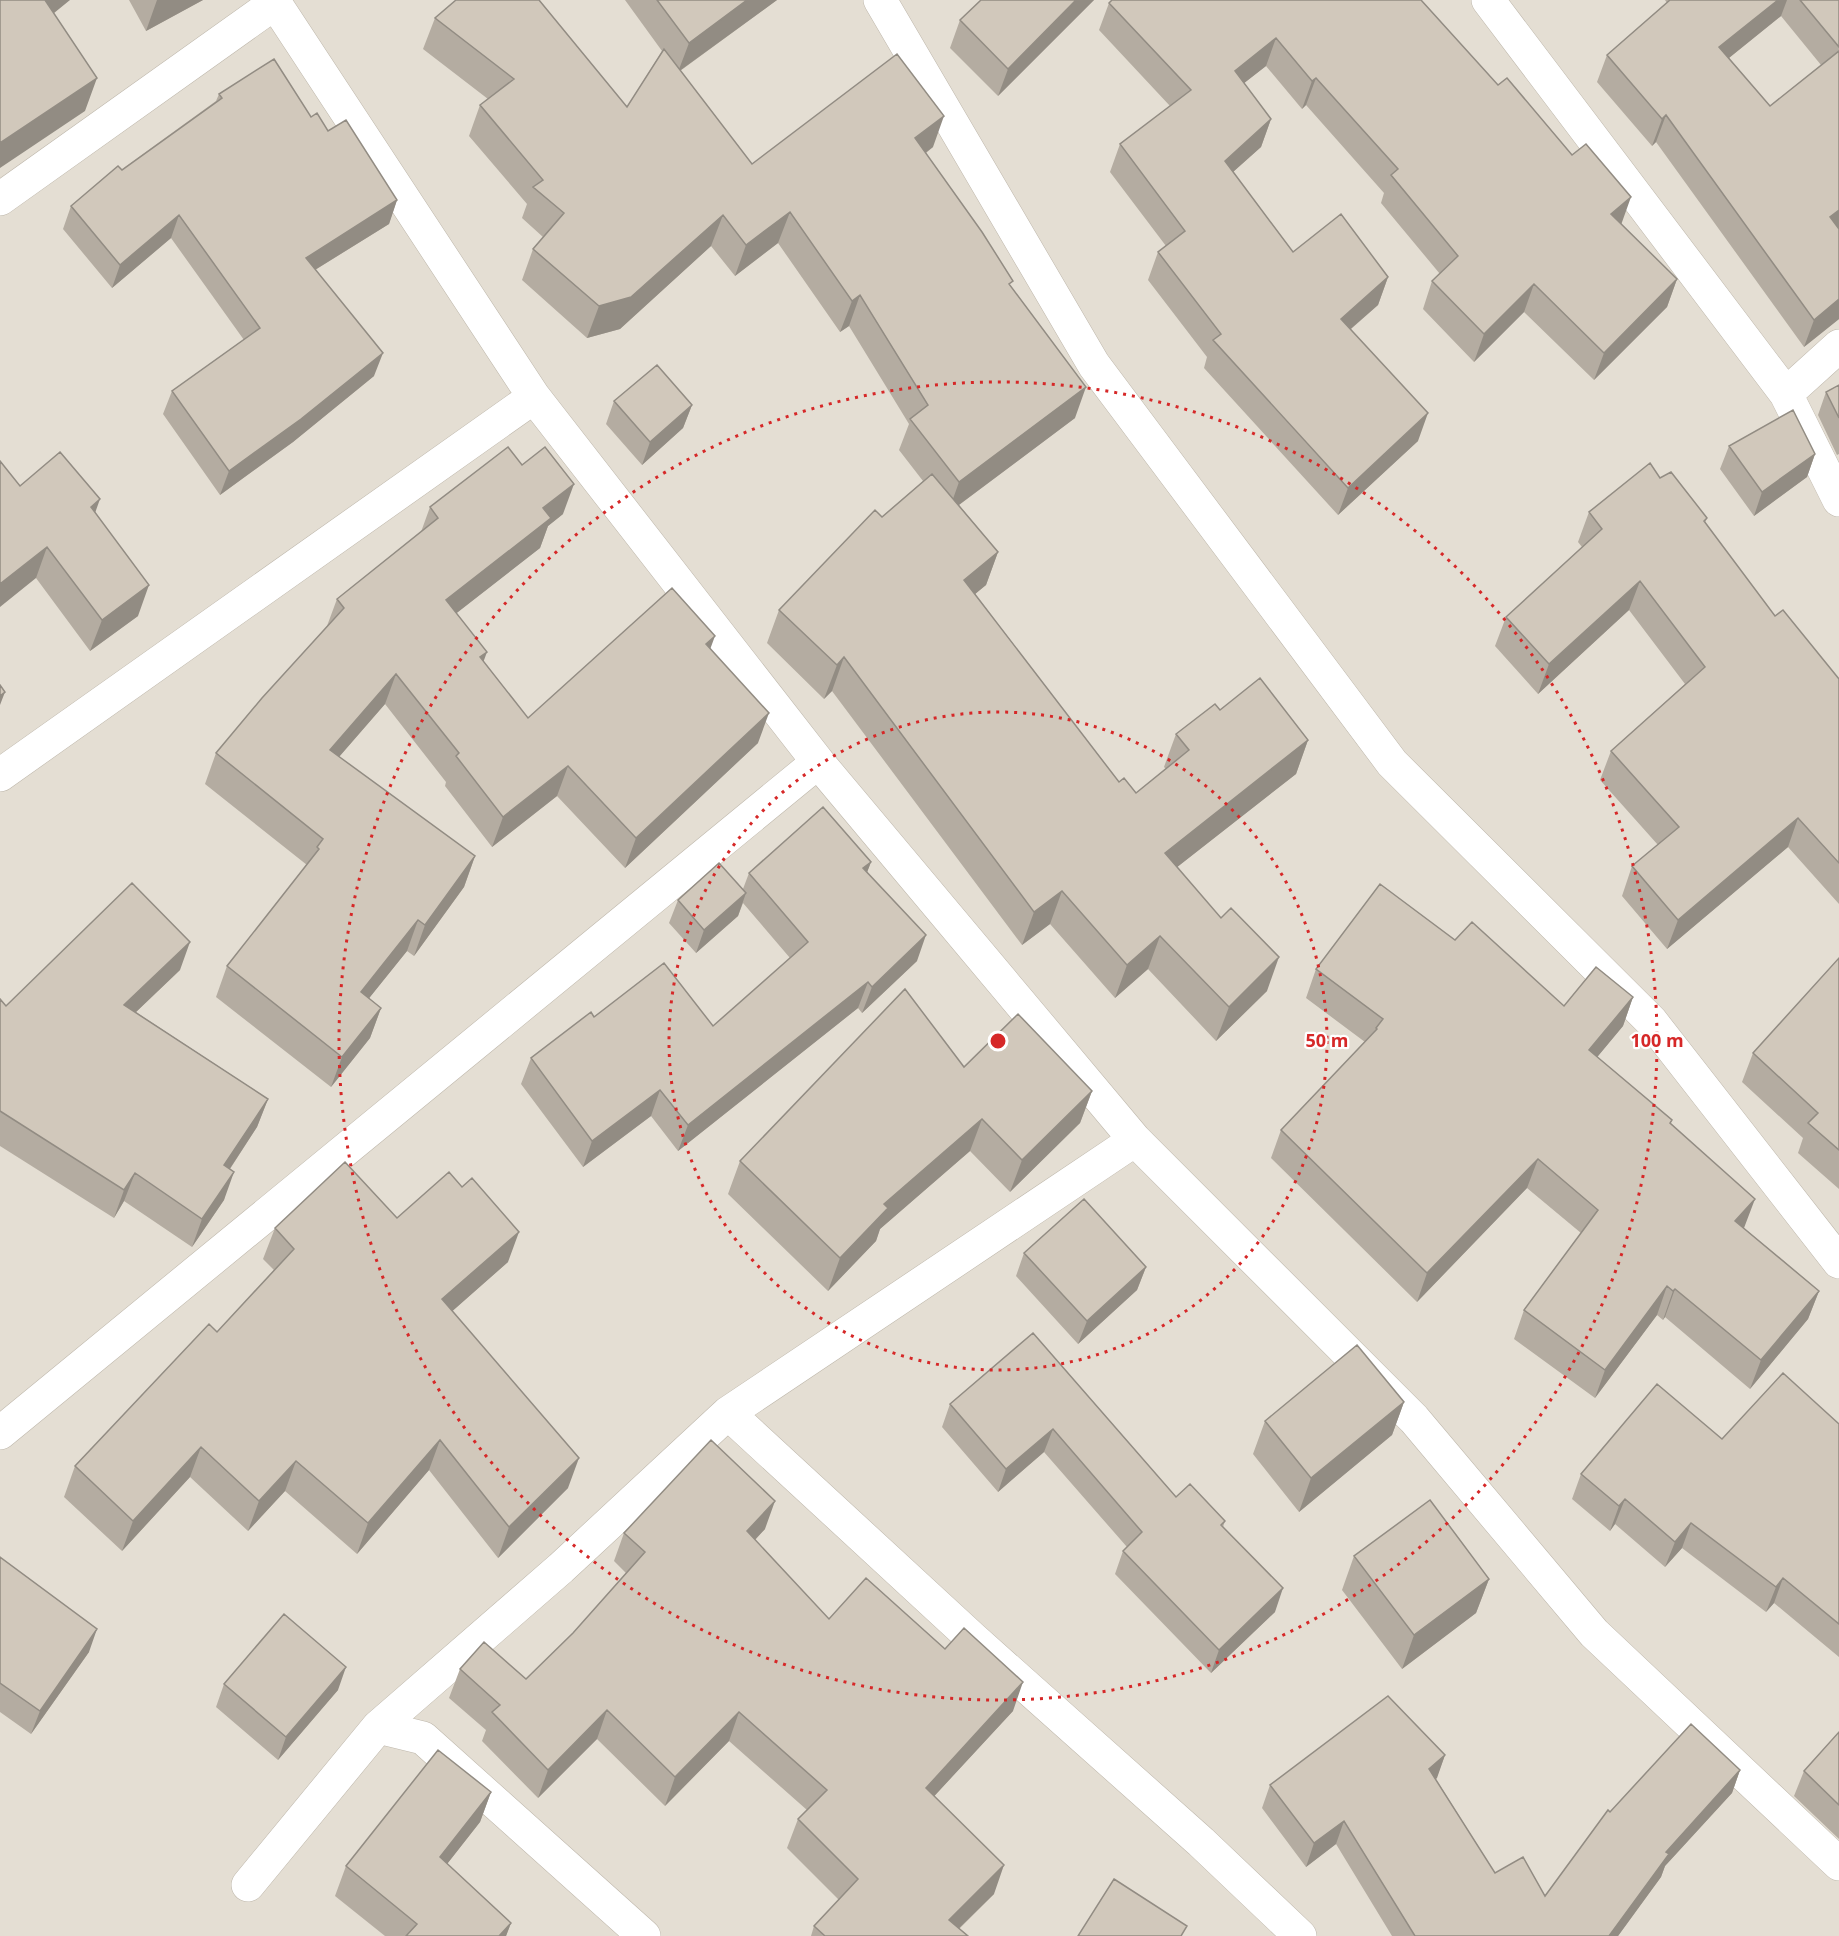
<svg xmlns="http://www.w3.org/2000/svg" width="1839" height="1936" font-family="'Open Sans',sans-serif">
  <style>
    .residential { fill: #e4ded3 }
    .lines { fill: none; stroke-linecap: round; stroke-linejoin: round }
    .minor-casing { stroke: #beb7ab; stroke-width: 34 }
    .minor { stroke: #fff; stroke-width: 33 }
    .wall { fill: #b4aca1; fill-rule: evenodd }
    .shaded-wall { fill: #928c83 }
    .building { fill: #d1c8bb; stroke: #928c83; stroke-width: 1.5 }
    .ring { fill: none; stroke: #d62828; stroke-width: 3; stroke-dasharray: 3 6 }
    .centre { fill: #d62828; stroke: #fff; stroke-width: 3 }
    .ring-label { font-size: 18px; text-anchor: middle; font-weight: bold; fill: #d62828; stroke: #fff; stroke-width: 4.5; stroke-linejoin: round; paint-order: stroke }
  </style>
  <rect width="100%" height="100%" fill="#f0ece4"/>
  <path class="residential" d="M0,0h1839v1936h-1839z"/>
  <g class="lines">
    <defs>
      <path id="minor" d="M273,0l261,397 284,365 317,378 279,279 180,214 245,231
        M880,0l214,365 298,398 259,258 188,241
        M1488,0l298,394 53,106
        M0,199l275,-196
        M1786,394l53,-48
        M0,775l534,-378
        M728,1413l244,225 229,204 99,94
        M0,1433l818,-671
        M378,1727l45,11 221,198
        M248,1885l130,-158 183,-159 167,-155 407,-273"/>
    </defs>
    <use href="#minor" class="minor-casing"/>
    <use href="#minor" class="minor"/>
  </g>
  <path class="wall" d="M129,0h74l-57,31z
    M625,0h152l-97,71 72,93 181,-17 -7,6 85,134 64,131 -116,87 39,47 -12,33 -11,9 144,188 17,11 30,-24 -2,-2 12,-33 44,-24 88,30 -12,34 -119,93 90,124 -51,50 -68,-72 -33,29 -65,-74 -28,21 -190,-254 -8,8 -57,-56 12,-33 103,-93 41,-36 -24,-31 10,-26 -60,-98 -9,6 -62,-89 -43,33 -24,-30 -91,83 -33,9 -65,-58 11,-31 10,-12 -21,-19 5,-14 -58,-68 11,-31 8,-6 -65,-50 12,-31 192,89 35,-56z
    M981,0h113l-96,96 -48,-48 10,-28z
    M1421,0l200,224 56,55 -10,28 -73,73 -70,-68 -50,50 -51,-53 9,-28 8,-7 -59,-71 3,-10 -78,-88 -4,4 -36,-43 -22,17 27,36 -10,28 -28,25 60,80 95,25 -10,28 -27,24 67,112 -80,74 -134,-147 3,-11 -59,-77 10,-28 8,-6 -56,-74 10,-28 50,-38 -71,-76 10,-27z
    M1665,0h174v319l-35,28 -148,-205 -4,4 -55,-64 10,-27 60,-52zM1781,16l40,49 -51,41 -41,-48z
    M219,94l92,23 17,14 69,69 -8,24 -74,46 59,106 -81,66 -73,53 -57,-81 9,-23 72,-51 -73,-102 -59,50 -49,-59 8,-23 145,-105z
    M1839,385v69l-2,1 -19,-40 8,-23z
    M614,401l78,4 -9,23 -41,37 -36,-41z
    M1729,446l86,8 -8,23 -53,39 -34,-47z
    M1660,478l47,40 -2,5 70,93 64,63v225l-51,-57 -121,102 -45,-53 10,-30 26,-21 -58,-65 11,-29 74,-67 -56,-74 -91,84 -43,-48 11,-29 76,-70 -4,-5 11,-30z
    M20,486l75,27 43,103 -48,35 -54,-73z
    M430,507l133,7 -15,12 -8,22 -84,65 27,48 45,57 182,-69 48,94 -133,125 -68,-72 -65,51 -47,-61 1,-4 -61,-78 -46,53 136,99 -11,31 -50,69 -7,-5 -38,47 12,10 -11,30 -39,49 -115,-90 11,-31 80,-101 -102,-81 11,-31 111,-127 10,-27 84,-67z
    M871,862l-4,10 50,89 -55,52 -4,-5 -180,143 -27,-35 -68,51 -62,-83 10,-26 63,-41 119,9 77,-68 -47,-55 -5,13 -42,37 -27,-30 9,-23 65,-11 6,-16z
    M1455,940l109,66 69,-9 -10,29 -26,31 74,67 73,104 75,63 -11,28 -58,70 -85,-72 -2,3 -6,-5 -62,83 -81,-59 10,-29 57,-77 -54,-45 -110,114 -146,-144 10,-28 84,-88 -59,-44 10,-29z
    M1839,958v231l-41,-36 5,-15 -61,-56 11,-29z
    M180,970l-44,42 132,87 -11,28 -27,42 -6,31 -32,47 -68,-46 -10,17 -114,-72v-147l6,7z
    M964,1067l128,24 -12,32 -70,69 -40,-41 -90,78 -4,12 -48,50 -100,-97 12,-33z
    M397,1218l111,44 -56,49 116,177 -70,70 -69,-88 -72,84 -72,-63 -37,40 -58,-54 -68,74 -58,-54 11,-31 142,-134 57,-62 -11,-11 12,-31z
    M1024,1253l122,14 -9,23 -59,54 -62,-68z
    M1033,1333l143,164 49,24 -2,6 52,85 -64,61 -96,-99 8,-23 4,-4 -83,-95 -46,40 -56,-65 8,-23z
    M1404,1402l-12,33 -93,77 -46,-58 12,-33z
    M1839,1424v233l-65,-54 -8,9 -84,-64 -17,19 -50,-43 -5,7 -38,-32 9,-25 141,-35z
    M765,1529l-10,11 74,79 184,92 -79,85 60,98 -35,35 9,7h-157l3,-10 25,-26 -52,-52 11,-29 9,-9 -78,-69 -64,65 -68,-67 -59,59 -56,-57 4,-11 -37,-32 11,-29 66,10 47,-46 53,-60 -12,-12 10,-28z
    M1354,1556l135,23 -13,34 -74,56 -60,-79z
    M0,1557l89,95 -58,82 -31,-22z
    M224,1684l114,6 -60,70 -62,-53z
    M1839,1732v107l-45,-43 10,-25z
    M1445,1755l-9,24 59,94 50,23 65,-84 130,-42 -8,23 -67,73 -4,11 -43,59h-226l-56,-92 -30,23 -44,-59 8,-23z
    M491,1792l-11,30 -33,42 64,59 -5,13h-121l-50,-40 11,-30z"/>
  <path class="shaded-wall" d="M43,0h27l-38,31z
    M157,0h46l-57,31z
    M747,0h30l-99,72 11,-29z
    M1076,0h18l-96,96 10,-27z
    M1778,0h9l-6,16 -72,58 10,-27z
    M1276,38l-10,28 -41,32 10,-27z
    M97,78l-12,33 -85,57v-25z
    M1316,78l-10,27 -4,4 10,-28z
    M1666,115l-10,27 -4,4 10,-27z
    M944,116l-11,31 -29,22 11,-31z
    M1271,119l-10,28 -46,41 10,-27z
    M1631,197l-10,28 -10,-11z
    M397,200l-8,24 -92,57 9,-23z
    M1839,210v19l-9,-12z
    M790,212l-12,31 -43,33 11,-31z
    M179,215l-8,23 -59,50 8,-23z
    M723,215l-12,31 -91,83 -33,9 12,-32z
    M1388,277l-10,28 -47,41 10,-27z
    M1677,279l-10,28 -73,73 10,-27z
    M1534,284l-10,28 -50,50 10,-28z
    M860,295l-11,31 -9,6 12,-31z
    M1839,299v20l-35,28 10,-27z
    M383,353l-9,23 -81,66 -73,53 9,-24z
    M1086,387l-11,31 -127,95 11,-31z
    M692,405l-9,23 -41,37 8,-23z
    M1428,413l-10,28 -80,74 10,-27z
    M1815,454l-8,23 -53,39 8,-24z
    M574,484l-11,30 -15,12 -8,22 -105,82 11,-30 97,-92z
    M100,499l-11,31 2,-23z
    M47,547l-11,31 -36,29v-23z
    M998,552l-12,33 -34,28 12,-33z
    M1640,581l-11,29 -91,84 11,-30z
    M149,585l-11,31 -48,35 12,-31z
    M715,636l-11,30 2,-22z
    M487,652l-11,30 4,-25z
    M844,657l-12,34 -8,8 13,-34z
    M396,674l-11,30 -67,77 12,-31z
    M5,692l-5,13v-9z
    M769,713l-11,30 -133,125 11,-30z
    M1308,740l-12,34 -143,112 12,-33z
    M568,766l-11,30 -65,51 11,-30z
    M1798,818l-10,29 -121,102 11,-29z
    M475,856l-11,31 -50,69 11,-31z
    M871,862l-10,26 2,-20z
    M1062,891l-12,33 -28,21 12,-33z
    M746,893l-8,23 -42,37 8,-23z
    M418,920l-11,31 -57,71 11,-30z
    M926,935l-9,26 -55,52 10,-26z
    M1160,936l-12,33 -33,29 12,-33z
    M190,942l-10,28 -66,63 10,-28z
    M1279,957l-12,34 -51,50 13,-34z
    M868,982l-10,26 -180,143 10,-26z
    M1633,997l-10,29 -44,53 10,-29z
    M381,1008l-11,30 -39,49 11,-30z
    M660,1090l-9,26 -68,51 9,-26z
    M1092,1091l-12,32 -70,69 12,-32z
    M268,1099l-11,28 -43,66 10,-28z
    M982,1119l-12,32 -90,78 -4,12 -48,50 12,-33 44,-54z
    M1538,1159l-11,29 -110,114 10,-29z
    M234,1172l-10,28 -32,47 10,-28z
    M135,1173l-11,28 -10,17 10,-28z
    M1755,1199l-11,29 -19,22 10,-29z
    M519,1232l-11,30 -77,68 11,-31z
    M1146,1267l-9,23 -59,54 9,-23z
    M1667,1286l-10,29 -62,83 10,-28z
    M1675,1289l-10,28 -2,3 10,-29z
    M1819,1291l-11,28 -58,70 11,-29z
    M1404,1402l-12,33 -93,77 12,-34z
    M1053,1429l-9,23 -46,40 8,-23z
    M440,1440l-11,30 -72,84 11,-31z
    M201,1447l-11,30 -68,74 11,-30z
    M579,1458l-11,30 -70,70 11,-31z
    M296,1461l-11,30 -37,40 11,-30z
    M1625,1499l-10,25 -5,7 9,-25z
    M775,1501l-10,28 -29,31 11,-29z
    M1691,1523l-9,25 -17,19 10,-25z
    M1783,1578l-9,25 -8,9 10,-25z
    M1489,1579l-13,34 -74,56 12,-34z
    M1283,1588l-8,24 -64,61 8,-23z
    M97,1629l-8,23 -58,82 9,-23z
    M346,1667l-8,23 -60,70 8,-23z
    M1023,1682l-10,29 -98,106 11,-29z
    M607,1710l-10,29 -59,59 10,-28z
    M739,1712l-10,29 -64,65 10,-29z
    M1445,1755l-8,23 -16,14 8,-23z
    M1740,1770l-8,23 -67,73 -4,11 -43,59h-9l57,-84z
    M491,1792l-11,30 -51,65 11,-30z
    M1344,1821l-8,23 -30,23 8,-24z
    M1004,1865l-10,29 -43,42 -2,-16z
    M511,1923l-5,13h-7z"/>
  <path class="building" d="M0,0h45l52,78 -97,65z
    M456,0h83l88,107 37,-58 88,115 145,-110 47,62 -29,22 67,94 31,49 -4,3 77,103 -127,95 -49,-63 18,-14 -68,-110 -8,6 -62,-89 -44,33 -23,-30 -92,82 -32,9 -66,-57 31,-36 -31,-26 10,-7 -63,-75 34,-26 -79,-61z
    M657,0h90l-58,43z
    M981,0h95l-68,69 -48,-49z
    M1112,0h309l77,85 9,-7 65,77 14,-11 45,53 -20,17 66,65 -73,74 -70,-69 -50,50 -52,-53 26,-25 -67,-81 7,-6 -82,-91 -4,3 -36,-43 -41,33 36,48 -46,42 68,91 48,-38 47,63 -47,42 87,94 -80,75 -135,-148 8,-6 -63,-82 27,-21 -65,-87 71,-54 -82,-87z
    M1670,0h108l-59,47 51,59 69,-55v159l-9,7 9,12v70l-25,21 -148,-205 -4,4 -55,-64z
    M1800,0h39v47z
    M274,59l37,58 6,-4 11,18 18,-11 51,80 -91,58 77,95 -82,66 -72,52 -57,-80 88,-63 -81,-113 -59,50 -49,-59 47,-40 4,4 100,-72 -3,-4z
    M657,365l35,40 -42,37 -36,-41z
    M1839,385v33l-13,-26z
    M1793,410l22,44 -53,38 -33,-46z
    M508,447l14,18 23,-18 29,37 -31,24 8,10 -105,82 41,52 -7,5 48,61 144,-130 43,48 -9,8 63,69 -133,125 -68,-72 -65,51 -47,-61 3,-3 -63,-79 -66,76 145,106 -50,69 -7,-5 -57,72 20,16 -39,49 -115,-91 92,-117 -2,-2 6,-8 -107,-86 46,-55 82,-90 -7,-9 101,-81 -8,-11z
    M60,452l40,47 -9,8 58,78 -47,35 -55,-73 -47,37v-123l20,25z
    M1650,463l10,15 11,-6 36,46 -3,3 71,95 8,-6 56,69v184l-41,-45 -120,102 -46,-54 47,-39 -68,-76 94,-84 -65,-86 -91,83 -43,-47 96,-88 -13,-17z
    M932,474l66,78 -34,28 155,202 5,-4 12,15 53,-43 -13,-16 39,-30 5,6 40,-32 48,62 -143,113 56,65 10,-10 48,49 -50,50 -69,-71 -33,29 -65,-74 -28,21 -190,-255 -7,8 -58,-55 96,-100 7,7z
    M0,685l5,7 -5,4z
    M823,807l48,55 -8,6 63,67 -54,52 -4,-5 -180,143 -28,-35 -68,51 -61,-83 60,-46 3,5 70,-54 49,63 95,-84 -59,-69z
    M719,863l27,30 -42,37 -26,-30z
    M132,883l58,59 -66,63 144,94 -44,66 10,7 -32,47 -67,-46 -11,17 -124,-79v-112l6,7z
    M1380,884l75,56 17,-18 92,84 32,-39 37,30 -44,53 83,70 -2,3 85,76 -20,22 84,70 -58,69 -86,-71 -2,2 -6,-5 -62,84 -81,-60 74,-100 -60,-51 -111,114 -146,-143 96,-101 -1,-1 7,-9 -67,-50z
    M1839,958v192l-31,-27 10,-10 -65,-60z
    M905,989l59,78 54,-53 74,77 -70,69 -40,-41 -98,85 4,4 -48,50 -100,-97z
    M345,1162l52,56 52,-46 13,15 10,-9 47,54 -77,67 137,159 -70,69 -69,-87 -72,83 -72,-62 -37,40 -58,-54 -68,74 -58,-55 134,-142 8,8 77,-83 -19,-21z
    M1084,1199l62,68 -59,54 -63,-68z
    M1033,1333l143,164 14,-13 35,37 -4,4 62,63 -64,62 -96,-99 19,-19 -89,-103 -47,40 -56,-65z
    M1357,1345l47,57 -93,76 -46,-57z
    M1783,1373l56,51v200l-56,-46 -7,9 -85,-64 -16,19 -50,-43 -6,7 -38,-32 76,-90 65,55z
    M711,1440l64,61 -28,30 82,88 37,-41 79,71 19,-21 59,54 -97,106 78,77 -55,55 19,16h-143l-11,-10 44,-47 -60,-60 29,-29 -88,-78 -64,65 -68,-67 -59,60 -56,-58 8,-7 -40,-36 24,-27 42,37 47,-46 72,-81 -21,-19z
    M1430,1500l59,79 -75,56 -60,-79z
    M0,1557l97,72 -57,82 -40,-28z
    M284,1614l62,53 -60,70 -62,-53z
    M1388,1696l57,59 -16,14 66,104 28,-16 22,39 63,-86 2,2 81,-88 49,46 -74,82 3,2 -60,82h-194l-71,-115 -30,22 -44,-58z
    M1839,1732v73l-35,-34z
    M438,1750l53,42 -51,65 71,66 -12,13h-93l11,-12 -71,-58z
    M1114,1879l73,47 -6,10h-103z"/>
  <g class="ring">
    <circle cx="998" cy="1041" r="329"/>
    <circle cx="998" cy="1041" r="659"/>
  </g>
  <circle cx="998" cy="1041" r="9" class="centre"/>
  <g class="ring-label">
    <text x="1327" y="1047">50 m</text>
    <text x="1657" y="1047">100 m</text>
  </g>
</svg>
